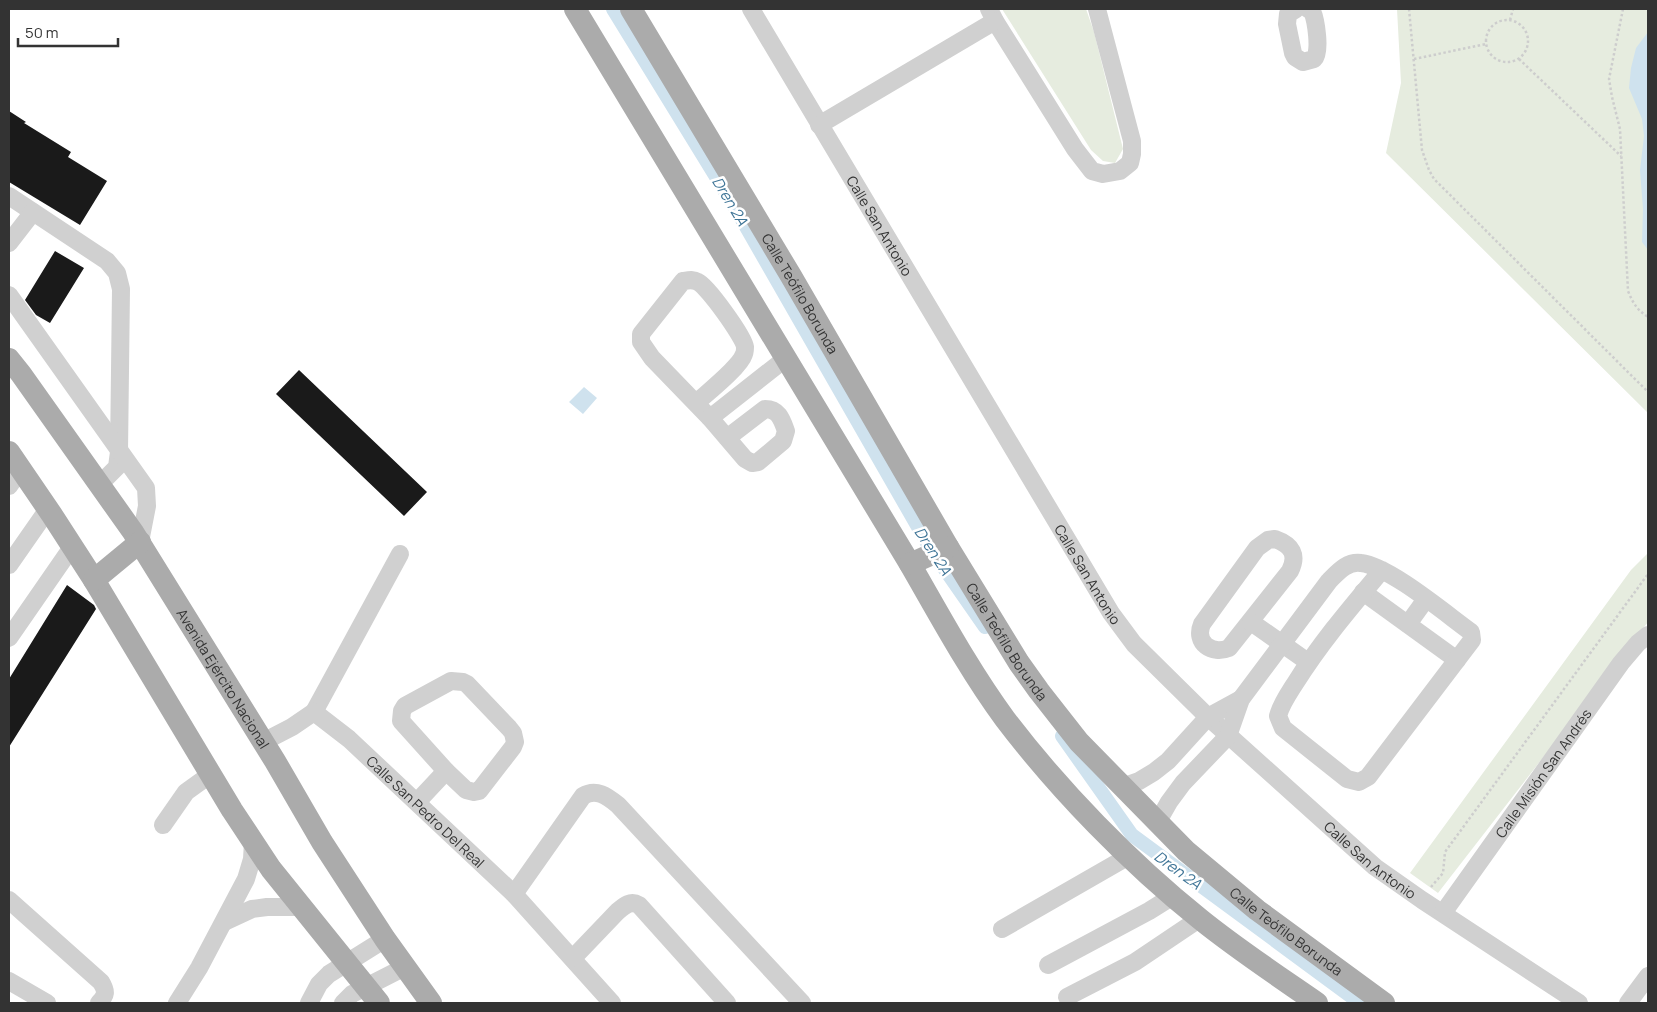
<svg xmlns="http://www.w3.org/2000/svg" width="1657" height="1012" font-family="Manrope,sans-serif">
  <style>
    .green { fill: #e6ecdf }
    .water { fill: #cfe2ee }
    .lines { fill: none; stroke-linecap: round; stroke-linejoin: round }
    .canal { stroke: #cfe2ee; stroke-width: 14 }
    .building { fill: #1a1a1a }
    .path { stroke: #cdcdcd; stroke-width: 2.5; stroke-dasharray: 2.5 2.5; stroke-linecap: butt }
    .minor { stroke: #d0d0d0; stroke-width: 18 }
    .major { stroke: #ababab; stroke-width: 22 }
    .labels { text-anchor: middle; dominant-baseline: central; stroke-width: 5; stroke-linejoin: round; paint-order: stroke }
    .street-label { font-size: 14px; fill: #333; stroke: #fff }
    .water-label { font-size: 15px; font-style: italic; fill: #3f7597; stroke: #fff }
  </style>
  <rect width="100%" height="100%" fill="#fff"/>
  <path class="green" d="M1002,9h84l8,23 29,117 -8,14 -12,-2 -12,-11z
    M1397,9h251v404l-262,-260 15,-70z
    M1648,553v69l-210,271 -28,-20 221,-303z"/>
  <path class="water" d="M1648,32v218l-6,-8 1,-33 -3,-39 4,-34 -2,-17 -13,-31 2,-20 5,-20z
    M584,387l13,11 -14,16 -14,-12z"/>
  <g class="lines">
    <path class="canal" d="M613,9l124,202 193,337 55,79
      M1062,736l70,99 228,168"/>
  </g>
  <path class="building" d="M9,111l17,11 -2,1 47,29 -3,5 39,24 -27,44 -71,-43z
    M55,251l29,17 -34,55 -14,-8 -11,-15z
    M299,370l128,122 -23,24 -128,-122z
    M67,585l27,20 2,4 -87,138v-68z"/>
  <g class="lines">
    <path class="path" d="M1409,9l13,141 7,20 5,9 214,213
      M1623,9l-14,70 3,18 8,32 8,162c5,12 9,19 20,26
      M1510,20l3,-11
      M1486 41a21 21 0 1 1 42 0a21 21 0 1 1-42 0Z
      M1414,59l72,-15
      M1519,59l102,97
      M1431,887l12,-14 2,-21 203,-278"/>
    <g class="minor">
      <path id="s1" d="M751,9l360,604 23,31 74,73 167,150 47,33 157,103"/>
      <path d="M989,9l6,12 80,128 17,22 11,3 17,-3 10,-8 2,-9v-13l-35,-132"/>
      <path d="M1296,9l-8,5 -1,10 6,29 2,4 8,5 11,-3c7,-7 2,-39 -2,-48l-4,-2"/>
      <path d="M819,125l176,-104"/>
      <path d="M9,196l98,65 10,12 4,16 -2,163 -2,15 -17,17"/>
      <path d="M9,243l24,-31"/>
      <path d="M9,295l137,193 1,18 -7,36"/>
      <path d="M696,403c11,-10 44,-36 48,-49 1,-1 1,-6 1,-7 -1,-10 -38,-61 -47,-65 -5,-3 -9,-2 -15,-1l-42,53v8l11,16 58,60 35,41 7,4 6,-1 25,-21 3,-10c-4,-11 -7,-22 -21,-22l-38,29"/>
      <path d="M710,418l75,-59"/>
      <path d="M9,486l12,-17"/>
      <path d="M1275,539c17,6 23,16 15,32l-61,77c-17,7 -35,-5 -27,-24l55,-76 11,-8z"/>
      <path d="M9,565l39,-56"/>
      <path d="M1363,592l94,68"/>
      <path d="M1251,622l57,40"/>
      <path d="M1408,624l18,-25"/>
      <path d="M9,638l63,-91"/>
      <path d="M451,681l12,1 4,2 42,44 4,5 2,9 -2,5 -34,44 -5,1 -8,-2 -20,-19 -45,-50 1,-10 3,-5z"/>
      <path d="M314,712l86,-158"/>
      <path id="s2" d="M263,742l29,-15 22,-15 35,27 165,155 98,109"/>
      <path d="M1122,787l17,-6 15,-9 14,-11 40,-44 33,-18"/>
      <path d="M417,802l29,-31"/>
      <path d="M1157,823l12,-21 14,-19 45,-47 13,-37 88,-118c9,-9 18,-20 32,-18 28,3 85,51 110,69l1,8 -104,137 -9,5 -12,-3 -64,-51 -5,-12c3,-12 11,-23 18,-34 25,-40 56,-76 86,-112"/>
      <path d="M163,825l23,-33 25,-18"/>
      <path d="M514,894l69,-98c13,-8 24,0 35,9l184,198"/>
      <path d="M9,900l92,82c6,10 5,13 -2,21"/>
      <path id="s3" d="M1443,913l178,-250 17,-20 10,-8"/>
      <path d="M224,922l28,-13 15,-2h35"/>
      <path d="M1002,929l127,-73"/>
      <path d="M573,958l44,-46c7,-6 13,-12 22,-7l88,98"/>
      <path d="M1048,965l101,-54 24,-15"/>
      <path d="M9,981l38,22"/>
      <path d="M1067,997l68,-35 64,-43"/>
      <path d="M177,1003l22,-35 47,-89 6,-20 1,-17"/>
      <path d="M309,1003l10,-19 10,-10 56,-35"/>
      <path d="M343,1003l9,-9 53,-27"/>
      <path d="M1628,1003l20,-27"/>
    </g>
    <g class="major">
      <path d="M575,9l335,555c30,52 59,106 95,155 54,71 125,144 195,200 37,30 78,57 117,84"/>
      <path id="s4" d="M631,9l160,267 157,271 71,116 20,28 40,51 107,109 71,59 127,93"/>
      <path id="s5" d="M9,359l12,15 112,158 142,229 47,81 63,97 46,64"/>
      <path d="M9,452l43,63 42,65 138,230 39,59 108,134"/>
      <path d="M910,564l38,-17"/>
      <path d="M94,580l46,-38"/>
    </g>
  </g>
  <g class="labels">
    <g class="street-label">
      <text stroke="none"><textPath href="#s1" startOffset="252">Calle San Antonio</textPath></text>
      <text stroke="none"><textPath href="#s4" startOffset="331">Calle Teófilo Borunda</textPath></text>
      <text stroke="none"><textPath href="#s1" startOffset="658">Calle San Antonio</textPath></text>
      <text stroke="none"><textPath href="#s4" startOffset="736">Calle Teófilo Borunda</textPath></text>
      <text stroke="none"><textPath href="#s5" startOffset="385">Avenida Ejército Nacional</textPath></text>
      <text stroke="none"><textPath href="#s3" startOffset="172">Calle Misión San Andrés</textPath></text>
      <text stroke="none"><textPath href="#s2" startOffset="209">Calle San Pedro Del Real</textPath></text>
      <text stroke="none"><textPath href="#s1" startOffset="1062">Calle San Antonio</textPath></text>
      <text stroke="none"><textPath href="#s4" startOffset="1141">Calle Teófilo Borunda</textPath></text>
    </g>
    <g class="water-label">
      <text transform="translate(730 201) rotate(59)">Dren 2A</text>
      <text transform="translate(933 551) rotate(57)">Dren 2A</text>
      <text transform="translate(1178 870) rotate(36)">Dren 2A</text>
    </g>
  </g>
  <rect width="1657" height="1012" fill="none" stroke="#333333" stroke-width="20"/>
  <path d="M18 38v8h100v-8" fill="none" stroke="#333333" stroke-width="2.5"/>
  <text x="25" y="38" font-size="15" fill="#333333" stroke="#ffffff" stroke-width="4" paint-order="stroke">50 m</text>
</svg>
